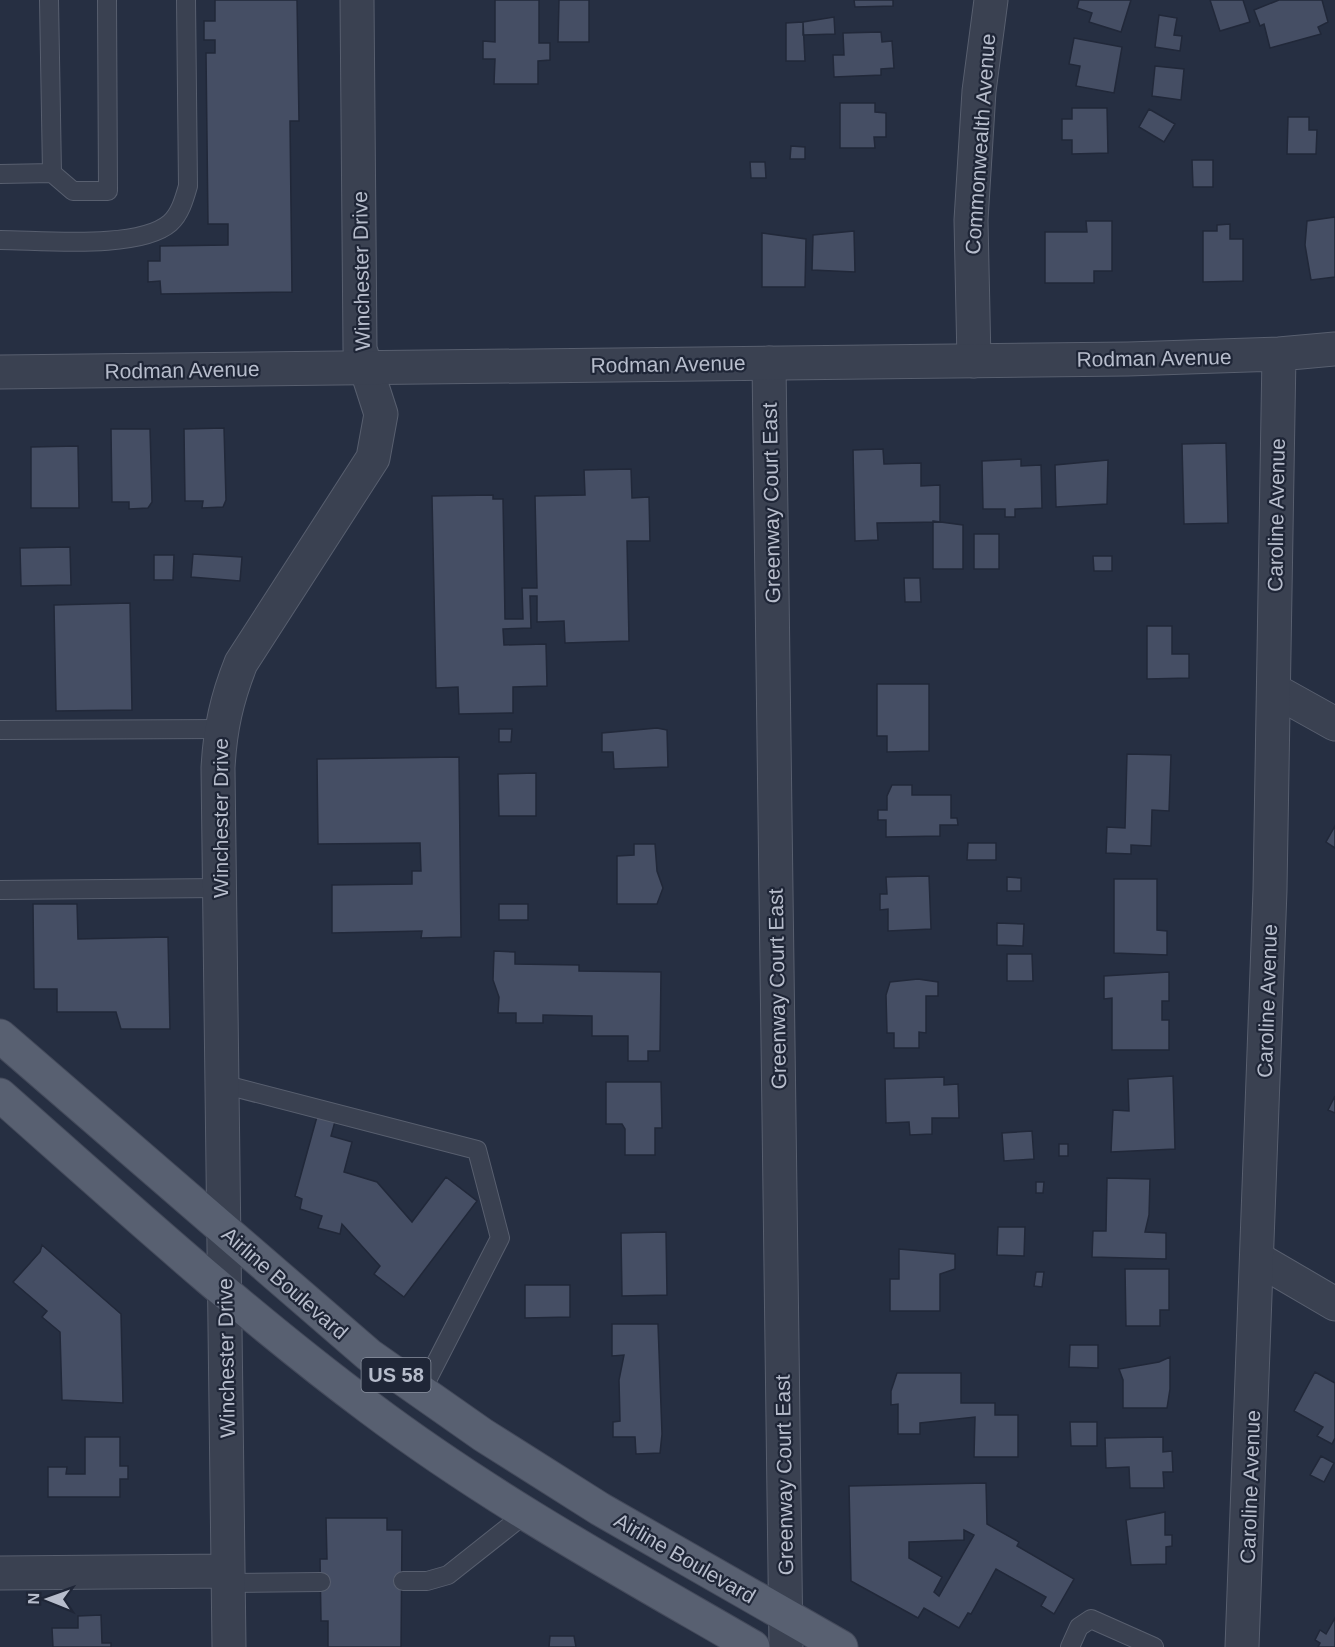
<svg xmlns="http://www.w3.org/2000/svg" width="1335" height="1647" font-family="Arial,sans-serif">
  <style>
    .building { fill: #454e64; stroke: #212839; stroke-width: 1.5; fill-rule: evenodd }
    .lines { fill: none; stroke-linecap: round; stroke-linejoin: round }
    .service-casing { stroke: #585f6f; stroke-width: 20 }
    .minor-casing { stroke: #585f6f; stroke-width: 35 }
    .tertiary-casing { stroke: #585f6f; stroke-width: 35 }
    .primary-casing { stroke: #444a5b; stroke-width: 35 }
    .service { stroke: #3a4151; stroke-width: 18 }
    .minor { stroke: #3a4151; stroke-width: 33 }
    .tertiary { stroke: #3a4151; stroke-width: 33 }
    .primary { stroke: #586071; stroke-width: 33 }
    .labels { text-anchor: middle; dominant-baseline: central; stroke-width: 4.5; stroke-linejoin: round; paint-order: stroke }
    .shield { fill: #1f2637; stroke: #89909f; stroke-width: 1.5 }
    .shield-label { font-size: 20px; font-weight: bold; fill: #b7bdcc }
    .street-label { font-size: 21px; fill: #b7bdcc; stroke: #1f2637 }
  </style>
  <rect width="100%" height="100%" fill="#262f42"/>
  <path class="building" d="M215,0h82l2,121h-9l2,171 -131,2 -1,-13 -12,1v-21h12v-15l68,-1v-21h-20l-2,-171h9v-13h-11v-19h11z
    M495,0h44v43h11v17l-12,1v23h-44l1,-25h-12v-18l12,1z
    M559,0h30v42h-31z
    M854,0h39v6l-38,1z
    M1079,0h52l-10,32 -32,-10 3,-9 -15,-5z
    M1210,0h33l7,22 -30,9z
    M1279,0h43l6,22 -10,5 3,7 -51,14 -6,-24 -4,2 -6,-16z
    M1159,15l18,3 -3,17 8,1 -2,15 -25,-4z
    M834,17l1,17 -32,1v-13z
    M803,22l2,39h-19v-38z
    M881,32l1,10 10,-1 2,27 -13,1v6l-47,2 -1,-22h11l-1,-22z
    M1074,38l48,9 -8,46 -38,-7 4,-20 -11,-2z
    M1155,66l29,3 -3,31 -29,-4z
    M840,103h35v9l11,1v24h-12l1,11h-35z
    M1072,108h35l1,45 -36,1v-14h-10v-21h10z
    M1149,109l26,15 -11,18 -25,-15z
    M1288,117h21v13h8l-1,24h-29z
    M791,146l14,1v12h-15z
    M1192,160h21v27h-20z
    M750,162h15l1,16h-15z
    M1335,217v60l-24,3 -6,-35 2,-24z
    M1086,221h26v50h-18v12h-49v-51h42z
    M1230,224v15h13v42l-40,1v-51h14v-6z
    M854,231l1,41 -43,-2 1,-35z
    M762,233l44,6 -1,48h-43z
    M224,428l2,72 -3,7 -21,1 1,-7h-18l-1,-72z
    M111,429h39l2,73 -4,6 -19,1v-7h-17z
    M1226,443l2,80 -44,1 -2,-80z
    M78,446l1,62h-48v-61z
    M883,449l1,15 37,-1v23l19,-1v37l-63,1 1,17 -23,1 -2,-91z
    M1021,459v7l20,-1 1,43 -27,1v8h-10v-8h-22l-1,-48z
    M1108,460l-1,44 -51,3 -1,-42z
    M631,469l1,29 17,-1 1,44h-23l2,100 -64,2 -1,-22 -27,1v-26h-7l1,32 -28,1 1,16 42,-1 1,42 -34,1v26l-54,1 -1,-27 -22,1 -4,-192 61,-1v4h10l2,120h18l-1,-31h15l-2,-92 50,-1 -1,-25z
    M933,521l30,4v44h-30z
    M974,534h25v35h-25z
    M70,547l1,38 -50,1 -1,-38z
    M193,554l49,3 -2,24 -49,-4z
    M154,555h20l-1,25h-19z
    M1093,556h19v15h-18z
    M904,578h16l1,24h-16z
    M130,603l2,107 -76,1 -2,-106z
    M1147,626h25v28h17v24l-42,1z
    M877,684h52v67l-42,1v-16h-10z
    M657,728l10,2 1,37 -54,2 -1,-17h-11v-19z
    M499,729h13l-1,13h-12z
    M1127,754l44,1 -2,56 -17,-1 -1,36 -20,-1v9l-25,-1 1,-26 18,1z
    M459,757l2,180 -40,1 1,-7 -90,2v-48l80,-1v-13h9l-1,-28 -102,1 -1,-85z
    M536,773v43h-37l-1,-42z
    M892,785h20v10h39v23h6l1,7h-18v11l-54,1v-17h-8v-10h9v-14z
    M1335,826v22l-9,-6z
    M968,843h28v17h-29z
    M634,844h21l2,27 6,17 -6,16h-40v-48l17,-1z
    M929,876l2,53 -43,2v-22l-8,1v-16h7l-1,-17z
    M1007,877l14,1v13h-14z
    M1114,879h43v51l10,1v24l-53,-2z
    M33,904h44l1,35 90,-2 2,92h-49l-5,-17h-59v-23h-23z
    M499,904h29v16h-29z
    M997,923l27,1 -1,22 -26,-1z
    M494,951l21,1v12l64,1v6l82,1 -1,79h-12v10h-20v-25h-36v-20l-49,-1v8h-27v-10h-18l1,-16 -6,-17z
    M1007,954h25l1,27h-26z
    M1169,972v29h-7v19h7v30h-57v-52l-8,1v-23z
    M918,979l20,3v14h-12v37l-7,-1v16h-25v-15h-7l-1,-38 4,-13z
    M1173,1076l2,73 -64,3 2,-42 16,1 -1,-32z
    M944,1077v8l14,-1 1,34h-27v16l-22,1 -1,-13 -23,1 -1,-44z
    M606,1082h55l1,46h-7v27h-30v-26l-3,-5h-16z
    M1335,1096v17l-7,-3z
    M318,1113l18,5 -5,18 21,6 -8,30 33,10 35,40 34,-45 31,24 -73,96 -30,-23 6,-8 -38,-42 -2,10 -22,-6 4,-12 -22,-7 2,-10 -7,-3z
    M1032,1131l2,28 -30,2 -2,-28z
    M1059,1144h9v12h-9z
    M1107,1178l43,1 -1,36 -4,17 21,1v26l-74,-2 1,-26h13z
    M1036,1182h8l-1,11h-7z
    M998,1227h27l-1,29 -27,-1z
    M666,1232l1,63 -45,1 -1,-63z
    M42,1245l79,69 2,89 -61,-3 -2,-68 -18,-15 5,-6 -34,-29 27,-30z
    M899,1249l56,5v15l-15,5v37h-50v-32h9z
    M1125,1269h44v41h-9v16h-34z
    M1036,1272h8l-2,15 -8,-1z
    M525,1285h45v32l-45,1z
    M612,1324h46l4,110 -2,19 -24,1 -1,-17h-22v-15l7,-1 -1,-41 5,-25 -12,1z
    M1070,1345h28v23l-29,-1z
    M1170,1357v32l-3,19h-44v-28l-4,-11 40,-7z
    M1315,1372l20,11v55l-3,6 -15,-8 6,-9 -29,-16z
    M897,1373h64v30h34v12h23v42h-44l1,-40 -55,6v11h-22v-30l-7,1v-14z
    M1070,1422h27v24h-26z
    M85,1437h35v29h8v13h-8v18h-72v-30h19l-1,7h19z
    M1163,1437v15l9,-1 1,21h-10l1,16h-34l-1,-21 -23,1 -1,-30z
    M1321,1456l13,7 -10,19 -14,-7z
    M986,1483l1,41 32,18 -2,4 57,33 -20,35 -13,-8 5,-9 -50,-28 -25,45 -3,-1 -9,15 -35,-20 -6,10 -67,-37 -2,-95zM964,1530l10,5 -35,61 -5,-4 8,-15 -33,-19v-16l55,-2z
    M1165,1512v23h7v11l-6,1v17l-35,1 -5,-45z
    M326,1518h61v12h15l-1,117h-73v-26h-7l-1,-62h7z
    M101,1615l1,28h9v4h-58l-1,-19h26v-12z
    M1335,1618v29h-17l2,-4 -5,-3 5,-10 6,4z
    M550,1636h24l2,11h-27z"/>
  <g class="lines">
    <defs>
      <path id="service" d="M52,173l21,18h35l-1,-190
        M0,174l52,-1 -3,-173
        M0,240c42,0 139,10 170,-17 10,-9 14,-23 18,-37l-2,-186
        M0,730l220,-1
        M0,890l219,-2
        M222,1084l255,66 23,88 -79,154
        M403,1581h24l21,-6 77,-61
        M228,1583l93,-1
        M1070,1647l9,-20 12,-8 63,28"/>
      <path id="minor" d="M974,361l-3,-141 8,-129 12,-91
        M769,363l17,1284
        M1274,690l61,34
        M1258,1259l77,45
        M0,1573l228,-2
        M229,1647l-11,-879c2,-39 9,-70 23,-105l132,-205 8,-44 -21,-65 -3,-349"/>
      <path id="tertiary" d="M0,372l1128,-13 151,-5 56,-5
        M1242,1647l28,-757 9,-536"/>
      <path id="primary" d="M0,1036l369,319 114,80 117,74 241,138
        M0,1095c121,107 240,216 370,313 121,91 252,163 383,239"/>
    </defs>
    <use href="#service" class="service-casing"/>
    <use href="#minor" class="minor-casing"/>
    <use href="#tertiary" class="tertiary-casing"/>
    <use href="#primary" class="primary-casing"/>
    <use href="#service" class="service"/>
    <use href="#minor" class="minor"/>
    <use href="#tertiary" class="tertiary"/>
    <use href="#primary" class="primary"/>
  </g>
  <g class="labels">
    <rect class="shield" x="361.5" y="1358" width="69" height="34" rx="4.5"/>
    <g class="shield-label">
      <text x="396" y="1375">US 58</text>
    </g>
    <g class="street-label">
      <text transform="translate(980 144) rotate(-86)">Commonwealth Avenue</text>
      <text transform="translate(361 271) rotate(-91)">Winchester Drive</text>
      <text transform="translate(1154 358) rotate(-1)">Rodman Avenue</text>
      <text transform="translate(668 364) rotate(-1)">Rodman Avenue</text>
      <text transform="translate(182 370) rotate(-1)">Rodman Avenue</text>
      <text transform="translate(771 503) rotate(-91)">Greenway Court East</text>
      <text transform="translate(1276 515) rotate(-89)">Caroline Avenue</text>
      <text transform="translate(220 818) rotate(-90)">Winchester Drive</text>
      <text transform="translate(777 989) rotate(-91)">Greenway Court East</text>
      <text transform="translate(1267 1001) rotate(-88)">Caroline Avenue</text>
      <text transform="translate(285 1283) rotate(41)">Airline Boulevard</text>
      <text transform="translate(226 1358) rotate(-91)">Winchester Drive</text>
      <text transform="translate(784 1475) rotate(-91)">Greenway Court East</text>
      <text transform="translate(1250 1487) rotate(-88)">Caroline Avenue</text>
      <text transform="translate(685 1558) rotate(30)">Airline Boulevard</text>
    </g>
  </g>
  <g transform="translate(48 1599) rotate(271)" stroke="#1f2637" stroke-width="4.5" paint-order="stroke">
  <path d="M0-4.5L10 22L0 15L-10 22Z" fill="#b7bdcc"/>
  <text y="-9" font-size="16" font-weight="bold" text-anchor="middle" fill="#b7bdcc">N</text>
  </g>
</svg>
